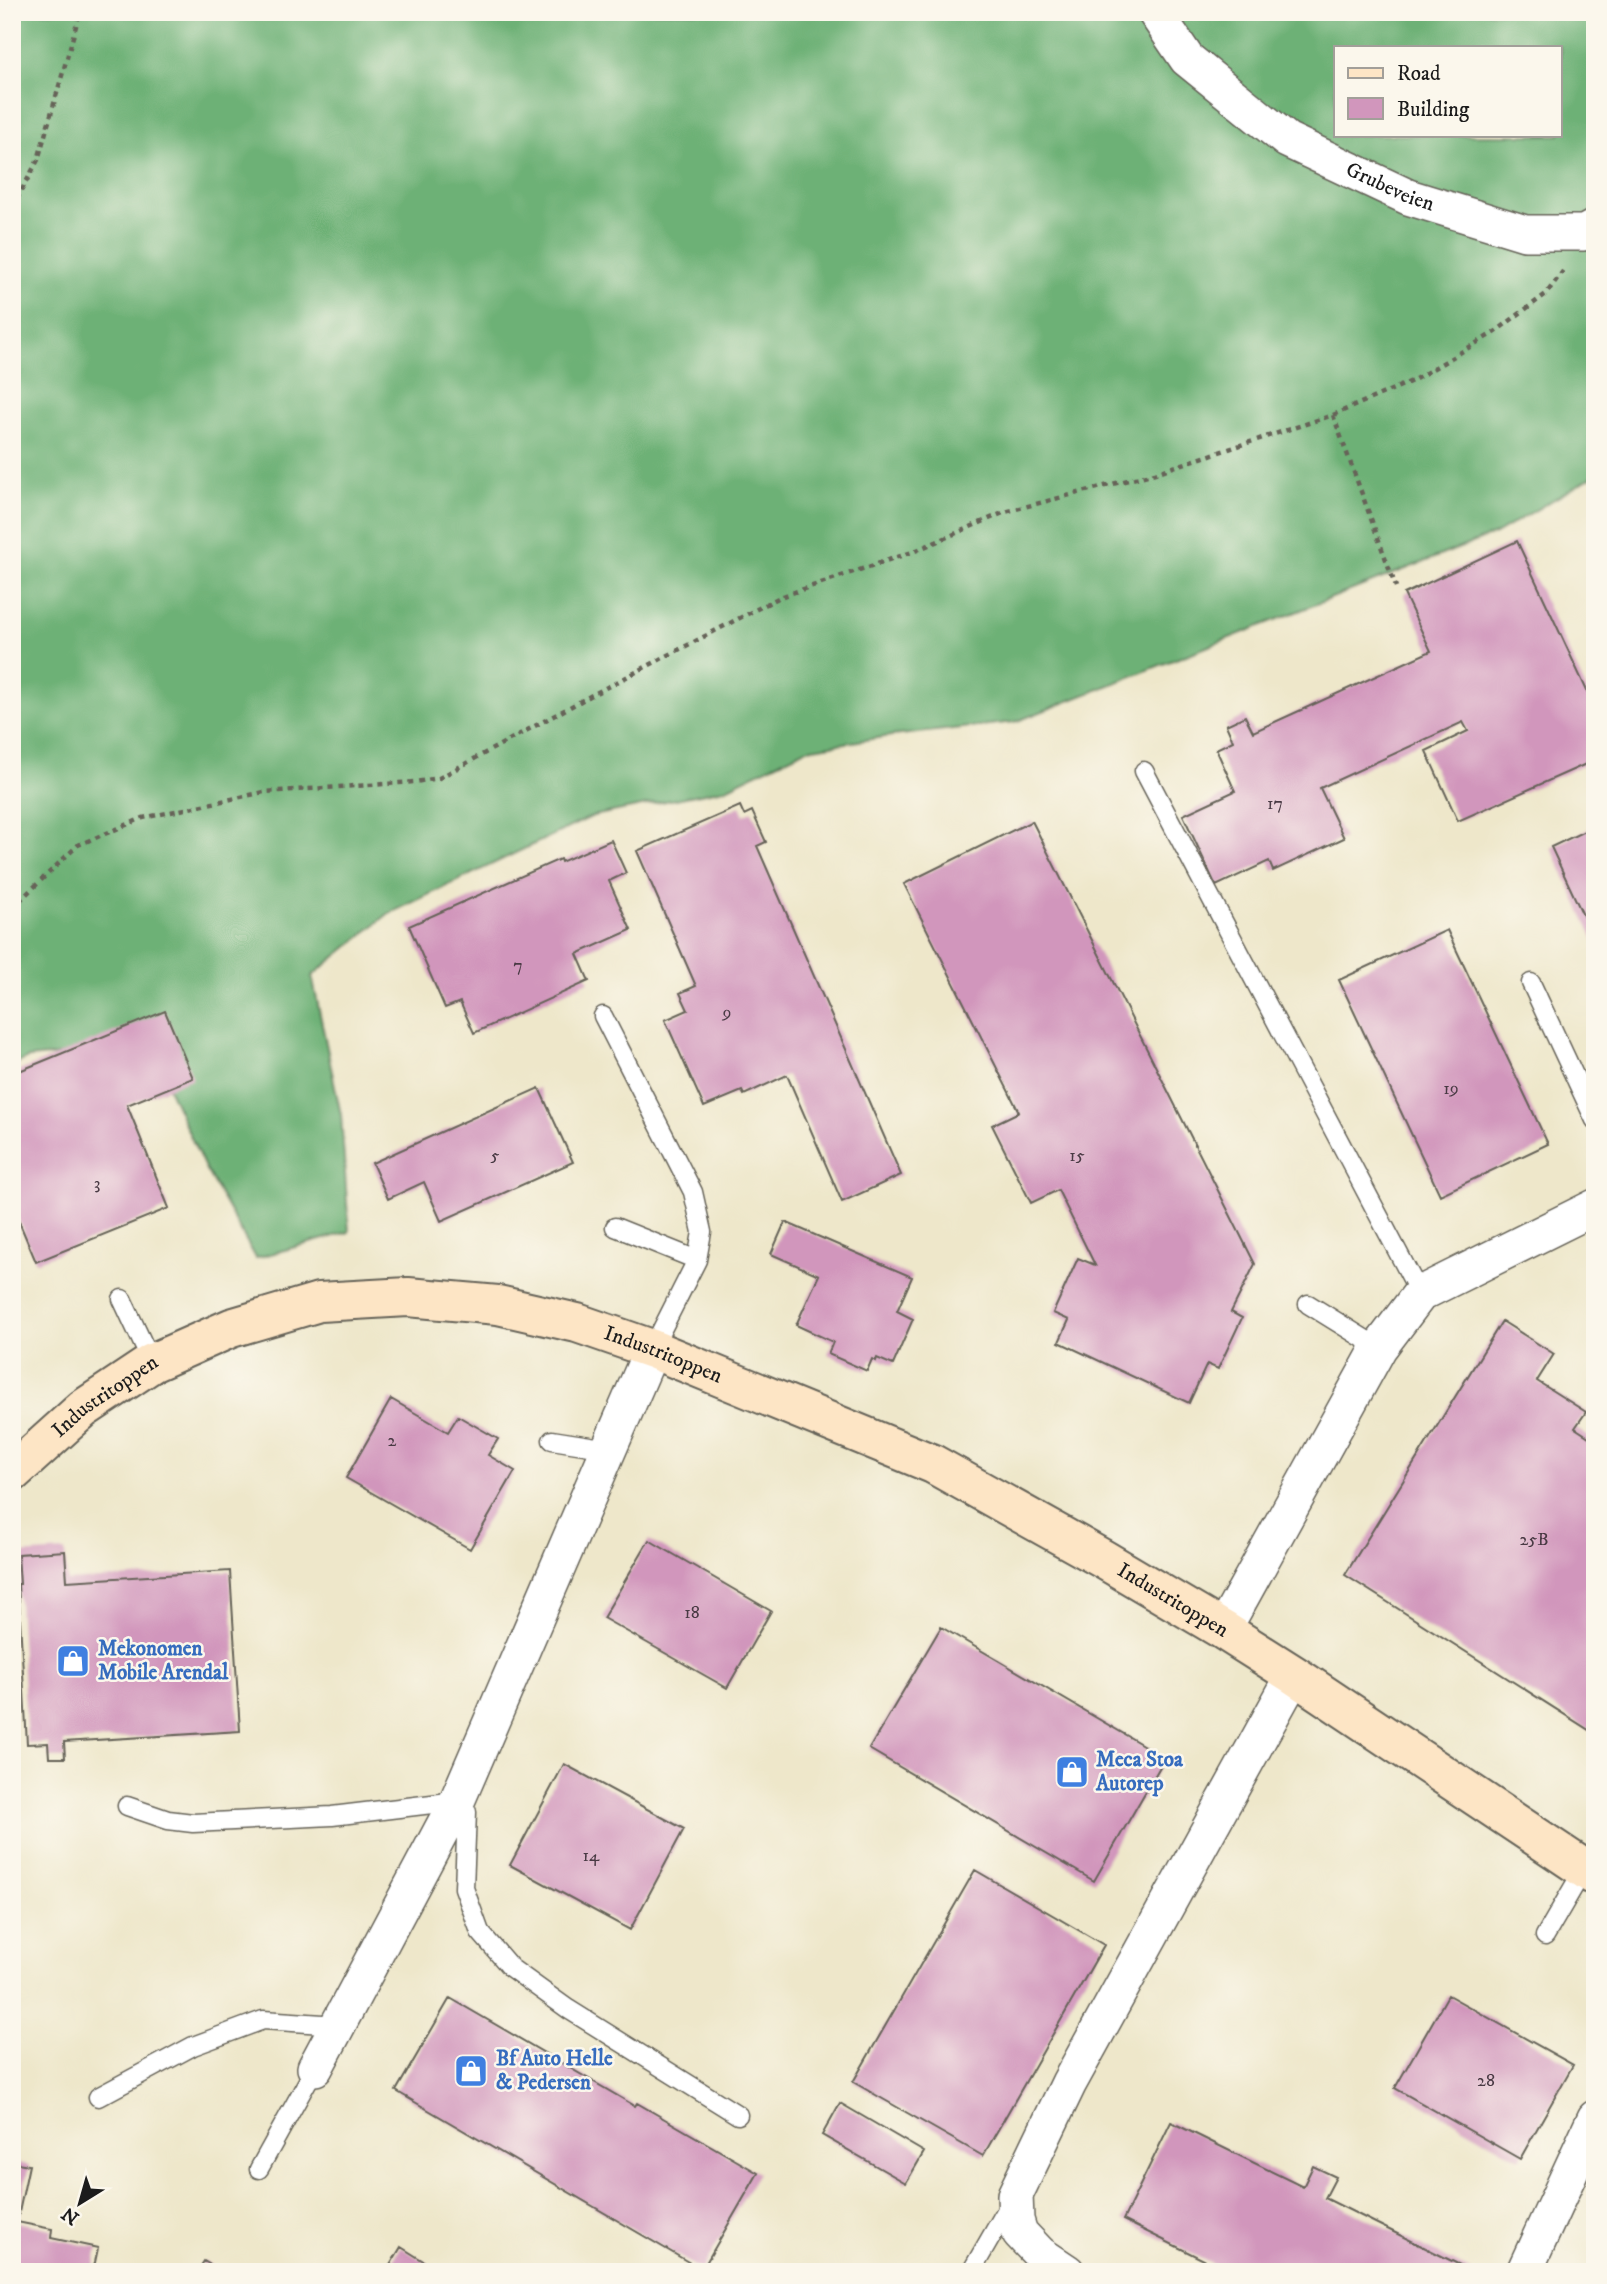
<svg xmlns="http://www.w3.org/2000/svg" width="1607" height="2284" font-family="'IM FELL DW Pica',serif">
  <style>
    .forest { fill: #6db176; stroke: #446649; stroke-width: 2; fill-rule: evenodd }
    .building { fill: #d196bc }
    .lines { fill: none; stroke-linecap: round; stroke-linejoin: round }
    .lane-casing { stroke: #666359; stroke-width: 21 }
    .street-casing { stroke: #666359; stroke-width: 38 }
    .secondary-casing { stroke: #666359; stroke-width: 42 }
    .path { stroke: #666359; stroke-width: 4.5; stroke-dasharray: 5 5; stroke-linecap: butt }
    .lane { stroke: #fff; stroke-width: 18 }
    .street { stroke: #fff; stroke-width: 35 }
    .secondary { stroke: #fde5c5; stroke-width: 38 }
    .labels { text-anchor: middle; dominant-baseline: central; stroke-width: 5; stroke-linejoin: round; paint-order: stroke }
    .number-label { font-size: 18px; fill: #493a44 }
    .street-label { font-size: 21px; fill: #1c1c1c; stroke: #fbf7ec }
    .shop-label { font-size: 21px; font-weight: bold; fill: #366cbe; stroke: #fbf7ec; text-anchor: start }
  </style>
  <rect width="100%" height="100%" fill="#fbf7ec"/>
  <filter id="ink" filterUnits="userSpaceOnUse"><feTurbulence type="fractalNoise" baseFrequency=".0143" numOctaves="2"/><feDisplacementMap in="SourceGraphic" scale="14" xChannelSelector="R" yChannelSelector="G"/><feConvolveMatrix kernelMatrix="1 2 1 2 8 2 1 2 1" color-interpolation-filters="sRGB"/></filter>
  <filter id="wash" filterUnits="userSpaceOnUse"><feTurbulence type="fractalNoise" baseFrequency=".00686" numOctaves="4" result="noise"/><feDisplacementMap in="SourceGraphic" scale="28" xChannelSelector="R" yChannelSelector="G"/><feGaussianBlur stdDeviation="1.57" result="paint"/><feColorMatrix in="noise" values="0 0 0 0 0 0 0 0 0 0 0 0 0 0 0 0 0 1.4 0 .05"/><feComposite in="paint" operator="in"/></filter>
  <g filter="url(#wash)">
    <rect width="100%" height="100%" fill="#eee7ca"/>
    <path class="forest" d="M12,12h1583v463l-100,59 -480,188 -124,14 -85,13 -82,40 -131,27 -205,98 -76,62 29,139 8,117 -93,26 -51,-90 -56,-122 -120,12 -17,7zM1336,47h224v88h-224z"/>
    <g id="blocks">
      <path class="building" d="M1517,541l78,167v52l-137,61 -32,-70 42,-20 -5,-9 -143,66 24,50 -71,33 -4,-10 -53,25 -33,-71 52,-24 -19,-42 17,-8 -7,-16 19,-9 8,16 178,-81 -27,-57z
        M740,806l4,9 8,-4 14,31 -9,4 144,329 -59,27 -55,-127 -43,20 -2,-4 -38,16 -39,-87 23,-10 -8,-17 16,-7 -59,-135z
        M1032,821l223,443 -24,48 11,6 -24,51 -11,-5 -18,39 -130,-61 10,-22 -16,-7 25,-55 17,7 -37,-75 -27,13 -39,-78 27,-13 -115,-228z
        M1595,826v115l-44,-94z
        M611,840l15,33 -17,8 22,49 -54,24 12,27 -115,52 -14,-31 -15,6 -36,-82 151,-67 1,3z
        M1447,930l101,214 -108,51 -101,-215z
        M165,1011l28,67 -66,27 42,103 -133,54 -24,-57v-131z
        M539,1088l34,74 -132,59 -17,-39 -36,17 -16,-36z
        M785,1222l127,55 -15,34 16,8 -20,46 -16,-7 -1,3 -4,-2 -5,12 -39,-17 5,-12 -37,-17 23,-50 -48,-21z
        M1502,1321l52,33 -17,27 49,31 -11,16 20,13v286l-3,5 -247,-157z
        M391,1399l57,33 10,-16 40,23 -10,16 27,16 -45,78 -124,-71z
        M649,1540l122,71 -44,77 -124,-70z
        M65,1551l2,30 163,-10 10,160 -176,11 1,16h-16l-1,-15 -21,1 -9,-160h2l-2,-30z
        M941,1627l224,131 -71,123 -225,-132z
        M564,1764l120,65 -54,101 -120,-65z
        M975,1870l129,75 -121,211 -130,-74z
        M1448,1995l125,70 -53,94 -125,-71z
        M450,1998l185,108 2,-3 121,70 -56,97 -306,-179z
        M840,2103l84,49 -18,31 -84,-48z
        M1171,2122l132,65 10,-21 23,11 -11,21 149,74h-246l-105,-52z
        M12,2162l17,3 -12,57 35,7 -1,9 47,10 -5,24h-81z
        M401,2247l40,25h-55z
        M204,2261l18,11h-25z"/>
    </g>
  </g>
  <g filter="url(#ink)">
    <use href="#blocks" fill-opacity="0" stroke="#666359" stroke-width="2"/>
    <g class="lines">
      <defs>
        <path id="lane" d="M1144,771l276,523
          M1531,983l64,137
          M603,1016l90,176 9,40 -5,28 -45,89
          M615,1227l82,33
          M122,1299l30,64
          M1308,1304l71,44
          M552,1440l57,9
          M127,1806l41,14 25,3 139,-7 125,-15 10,11 -3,76 16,44 31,36 57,41 170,106
          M1545,1936l39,-67
          M98,2097l95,-51 70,-26 75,5
          M259,2169l56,-101
          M971,2272l39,-68"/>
        <g id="street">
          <path id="s1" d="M1155,12l32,47 100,81 121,57 117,36h59l11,-6"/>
          <path d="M1223,1630l156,-282 41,-54 175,-87"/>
          <path d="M315,2068l142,-267 195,-452"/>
          <path d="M1067,2272l-27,-18 -20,-21 -4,-13 -1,-25 54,-112 225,-408"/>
          <path d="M1524,2272l71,-154"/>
        </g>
        <g id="secondary">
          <path id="s2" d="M12,1473l71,-64 69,-46 79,-35 88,-26 89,-5 90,8 79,18 75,26 281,115 170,95 120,71 71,45 301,201"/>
        </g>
      </defs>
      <use href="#lane" class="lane-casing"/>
      <use href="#street" class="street-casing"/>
      <use href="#secondary" class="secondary-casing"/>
      <path class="path" d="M12,208l26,-48 42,-148
        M1333,415l63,172
        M12,908l66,-63 65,-27 121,-26 151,-10 24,-4 153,-83 188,-98 135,-46 90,-39 150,-39 178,-58 79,-34 83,-49 51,-38 17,-23"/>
      <use href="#lane" class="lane"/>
      <use href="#street" class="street"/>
      <use href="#secondary" class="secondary"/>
    </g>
  </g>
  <defs>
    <symbol id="shop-square" viewBox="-11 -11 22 22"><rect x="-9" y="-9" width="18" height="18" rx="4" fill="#3f7fe0" stroke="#fbf7ec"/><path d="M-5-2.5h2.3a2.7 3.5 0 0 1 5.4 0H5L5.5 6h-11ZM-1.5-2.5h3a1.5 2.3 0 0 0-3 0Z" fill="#fff"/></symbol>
  </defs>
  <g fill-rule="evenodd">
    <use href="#shop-square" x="54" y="1642" width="38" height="38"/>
    <use href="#shop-square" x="1053" y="1753" width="38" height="38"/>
    <use href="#shop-square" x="452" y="2052" width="38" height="38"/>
  </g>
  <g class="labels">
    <g class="number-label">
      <text x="1275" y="804">17</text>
      <text x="518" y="966">7</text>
      <text x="727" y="1013">9</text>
      <text x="1451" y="1089">19</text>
      <text x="495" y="1156">5</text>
      <text x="1077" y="1156">15</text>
      <text x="97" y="1184">3</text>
      <text x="392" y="1441">2</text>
      <text x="1534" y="1540">25B</text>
      <text x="692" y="1613">18</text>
      <text x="591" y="1856">14</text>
      <text x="1486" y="2081">28</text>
    </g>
    <g class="street-label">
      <text stroke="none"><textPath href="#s1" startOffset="299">Grubeveien</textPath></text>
      <text stroke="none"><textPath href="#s2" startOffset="709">Industritoppen</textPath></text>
      <text stroke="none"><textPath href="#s2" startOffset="121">Industritoppen</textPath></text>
      <text stroke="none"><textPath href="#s2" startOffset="1276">Industritoppen</textPath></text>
    </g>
    <g class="shop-label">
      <text x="98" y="1649">Mekonomen<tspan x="98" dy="24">Mobile Arendal</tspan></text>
      <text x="1096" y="1760">Meca Stoa<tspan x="1096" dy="24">Autorep</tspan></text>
      <text x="496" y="2059">Bf Auto Helle<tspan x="496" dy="24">&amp; Pedersen</tspan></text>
    </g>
  </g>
  <rect width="1607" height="2284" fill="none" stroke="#fbf7ec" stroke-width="42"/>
  <rect x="1334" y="46" width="228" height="91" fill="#fbf7ec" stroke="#a29f99" stroke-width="2"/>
  <rect x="1348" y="68" width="35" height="10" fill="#fde5c5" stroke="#a29f99" stroke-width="2"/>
  <text x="1397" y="80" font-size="21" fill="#1c1c1c">Road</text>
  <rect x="1348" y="98" width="35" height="21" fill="#d196bc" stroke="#a29f99" stroke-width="2"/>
  <text x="1397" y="116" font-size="21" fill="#1c1c1c">Building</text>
  <g transform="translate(80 2203) rotate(217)" stroke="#fbf7ec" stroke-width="5" paint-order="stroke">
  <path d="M0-5L12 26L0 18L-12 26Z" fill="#1c1c1c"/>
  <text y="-10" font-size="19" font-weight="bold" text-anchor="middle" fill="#1c1c1c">N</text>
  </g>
</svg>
